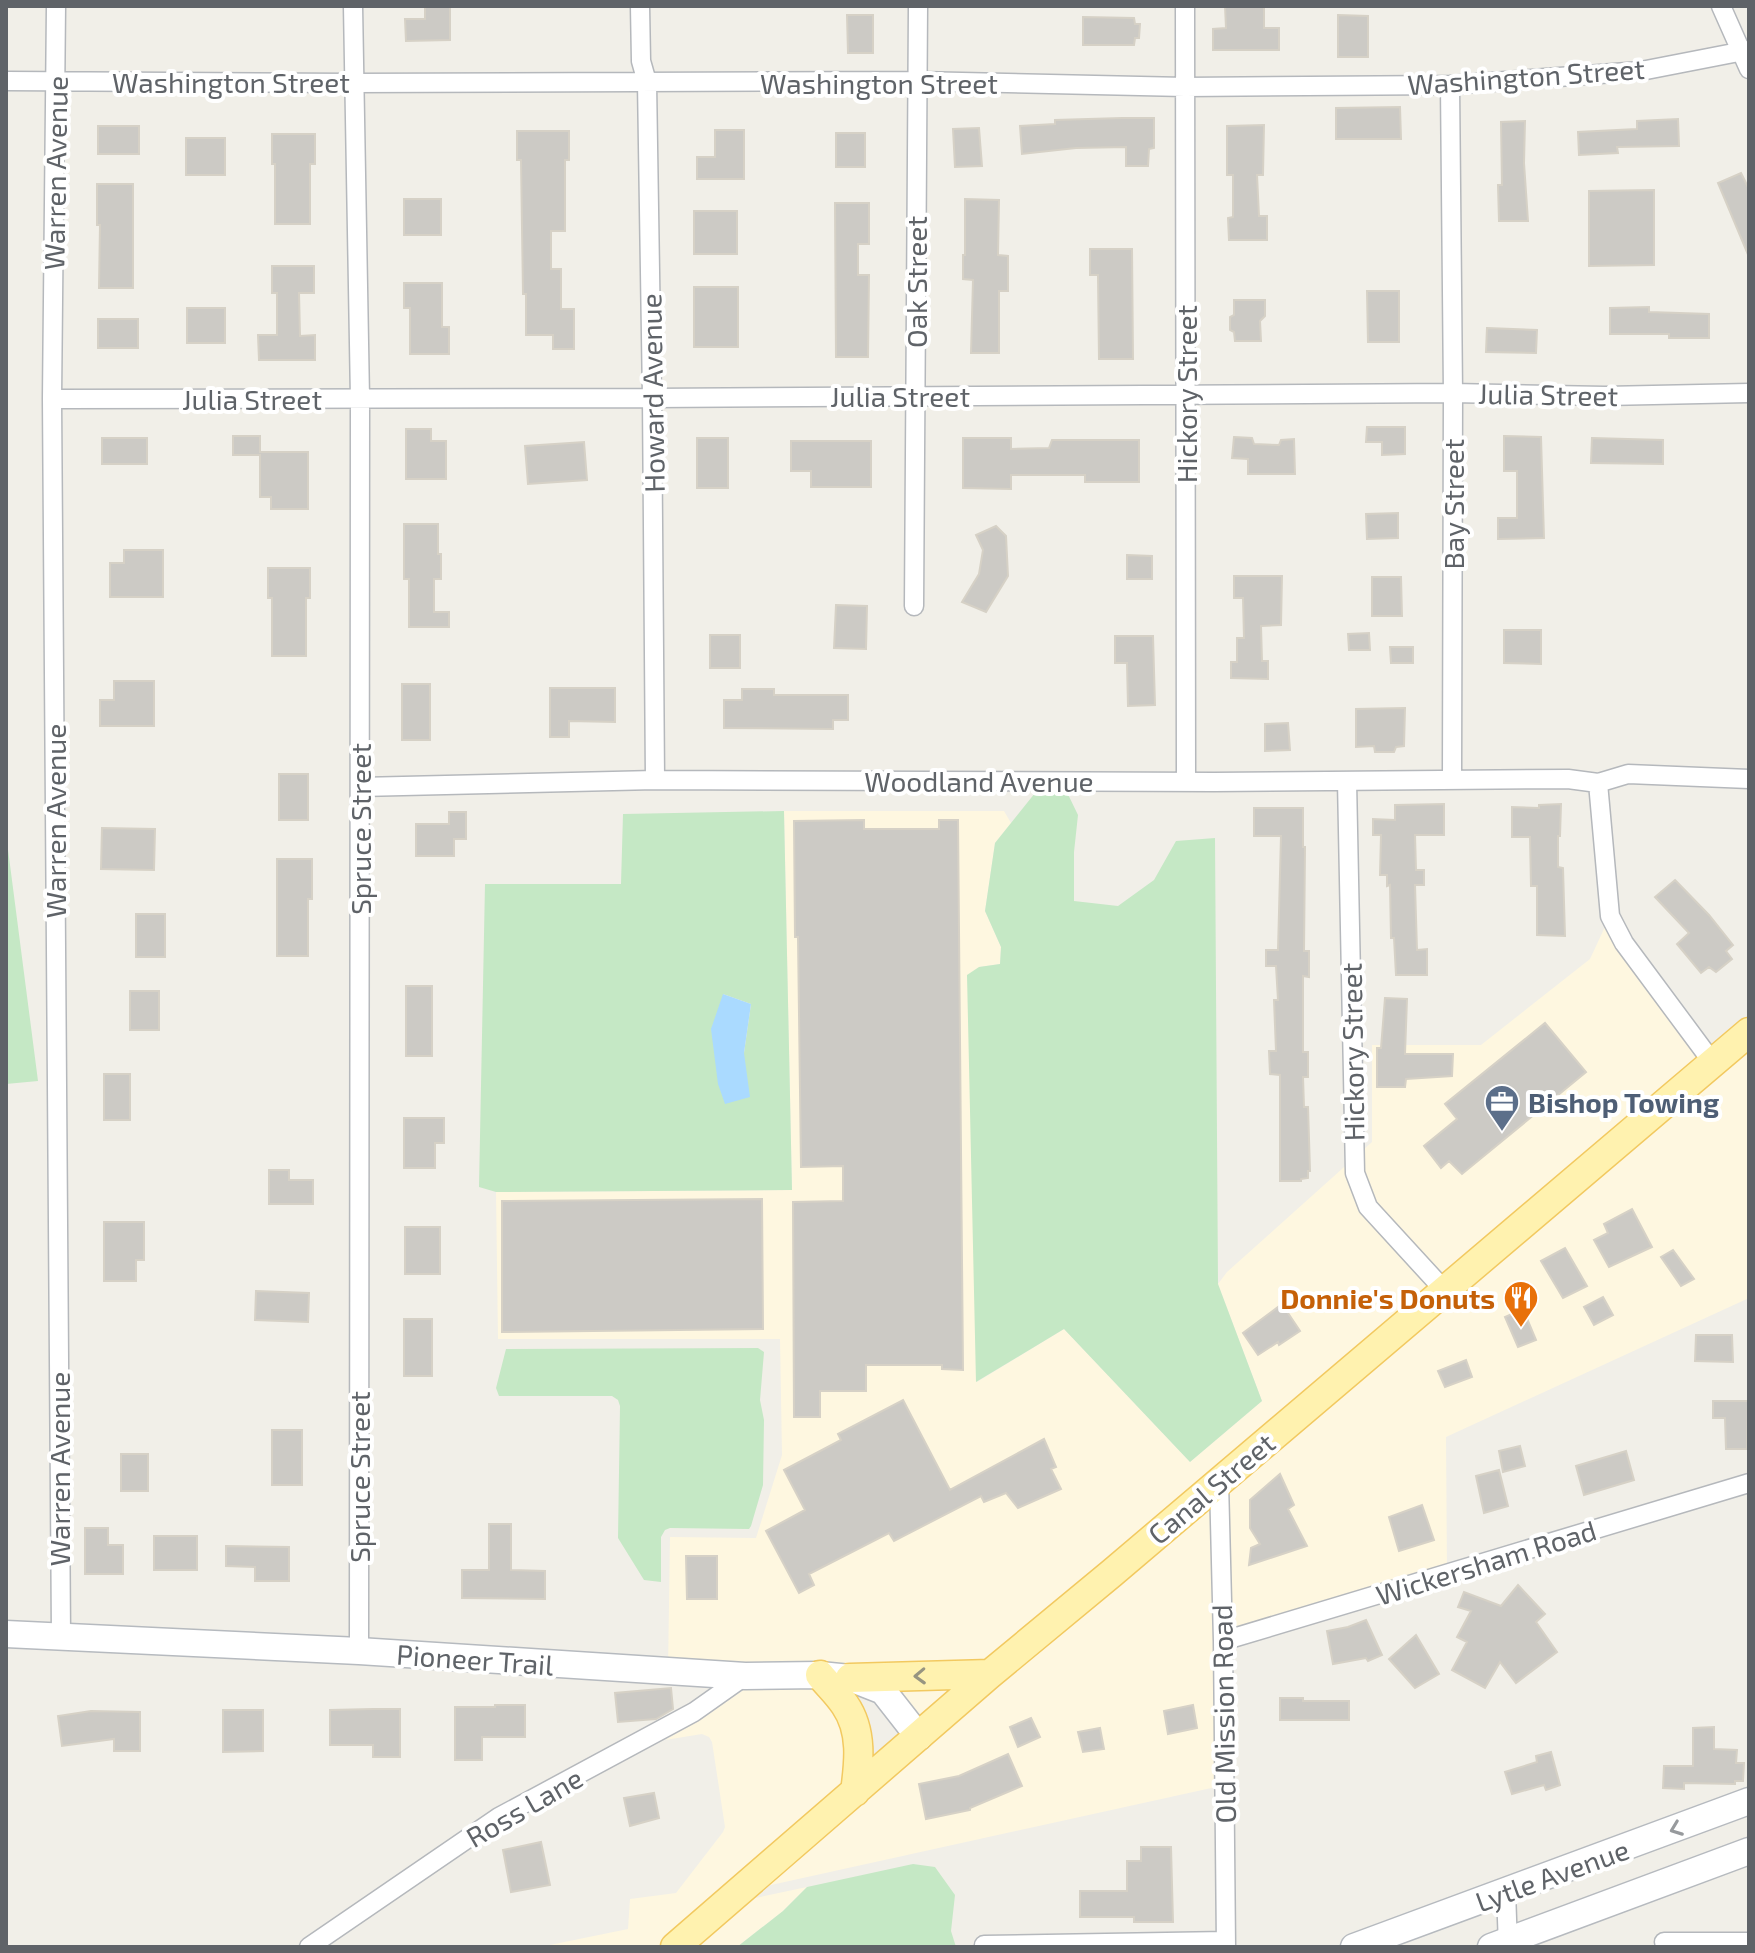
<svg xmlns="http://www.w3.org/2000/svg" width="1755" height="1953" font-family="'Exo 2',sans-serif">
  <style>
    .commercial { fill: #fef7e0 }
    .green { fill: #c5e8c5; fill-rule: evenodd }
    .water { fill: #aadaff }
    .building { fill: #cccac5; stroke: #d6d1c6; stroke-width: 2 }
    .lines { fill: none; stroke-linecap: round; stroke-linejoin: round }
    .street-casing { stroke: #b5b8bc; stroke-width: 21 }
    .secondary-casing { stroke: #b6babf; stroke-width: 29 }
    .primary-casing { stroke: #f2c960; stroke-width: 31 }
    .street { stroke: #fff; stroke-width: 18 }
    .secondary { stroke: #fff; stroke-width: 26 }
    .primary { stroke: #fff2af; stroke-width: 28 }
    .oneway { stroke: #979581 }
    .oneway2 { stroke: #979a9d }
    .labels { text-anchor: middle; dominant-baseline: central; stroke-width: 8; stroke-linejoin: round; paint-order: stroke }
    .street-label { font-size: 28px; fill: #5f6368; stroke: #fff }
    .service-label { font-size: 28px; font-weight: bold; fill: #4e5e75; stroke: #fff; text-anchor: start }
    .food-label { font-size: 28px; font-weight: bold; fill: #c56008; stroke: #fff; text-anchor: end }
  </style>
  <rect width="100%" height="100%" fill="#f1efe8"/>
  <path class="commercial" d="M784,811h220l7,12 -16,20 -10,68 16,36 -1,17 -21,3 -2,415 87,-53 126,133 72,-61 -44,-117 9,-12 145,-130v-97h109l109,-86 20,-43 103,146 36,-30v266l-303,139 1,137 -224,67 2,144 -486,107 180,-155 -36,-46 -215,-20 2,-134 86,1 26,-83 -2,-116h-282l-2,-147 296,-2z
    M815,1686l33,47 -2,53 -187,161h-119l88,-18 2,-30 46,-6 47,-61 2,-5 -13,-85 -3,-5 -7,-3 -37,6 34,-19 49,-34z
    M807,1887l-24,24 -46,36h-46l55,-47z"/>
  <path class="green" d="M1063,784l15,31 -4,37v49l44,5 36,-26 22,-39 39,-3 3,446 44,117 -72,61 -126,-133 -88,53 -9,-407 12,-8 21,-3 1,-17 -16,-36 10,-68 40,-50z
    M784,811l8,379 -296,2 -17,-5 6,-303h136l2,-70zM723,994l28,10 -7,49z
    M6,834l32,247 -32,3z
    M758,1348l6,4 -4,48 4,20 -1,65 -12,41 -2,3 -79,-1 -5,2 -4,7v45l-17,-2 -26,-42 2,-132 -2,-6 -6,-4h-113l-3,-8 10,-39z
    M913,1864l22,3 20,28 -4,36 5,16h-219l46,-36 24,-24z"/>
  <path class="water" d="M723,994l28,10 -7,49 6,44 -25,7 -7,-20 -7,-55z"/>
  <path class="building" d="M425,6h25v34l-44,1 -1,-22h20z
    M1225,6h39v22h15v22h-66v-21l13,-1z
    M847,15h26v38h-25z
    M1338,15l30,1v41h-30z
    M1083,17l51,1 1,6h5l-1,14h-4l-1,7h-51z
    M1400,107l1,32h-65v-31z
    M1122,118h32v30l-5,1 -1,17h-22v-19l-50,1 -54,6 -2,-28 35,-2v-4z
    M1678,119l1,27 -62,1 1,6 -39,2 -1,-23 59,-3v-8z
    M1525,121l-1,42 4,58h-29l-1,-36h4l-1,-63z
    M1264,125l-1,50h-6l2,41h8v24h-38l-1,-22 5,-1v-42h-6v-49z
    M98,126h41v28h-41z
    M979,128l3,38 -27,1 -2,-38z
    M715,130h29v49h-47v-22h18z
    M517,131h52v29h-4v71h-14v38h10v40h13v40h-21v-14h-27v-41h-3l-2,-134h-4z
    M836,133h29v34h-29z
    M272,134h43v30h-5v60h-35v-60h-3z
    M186,138h39v37h-39z
    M1741,173l8,16v68l-31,-74z
    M97,184h36v104h-34l1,-63h-3z
    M1654,190v75l-65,1v-75z
    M404,199h37v36h-37z
    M965,199l34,1 -1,55 10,1v35h-9v62h-28l2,-73 -10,-1v-24h2z
    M835,203h34v41h-11v31h11l-1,82h-32z
    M694,211h43v43h-43z
    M1090,249h42l1,110h-34l-1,-84h-8z
    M272,266h42v27h-15l1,43 15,-1v25h-56l-1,-25h19v-42h-5z
    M404,283h38v44h7v27h-39v-46h-6z
    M694,287h44v60h-44z
    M1367,291h32v51h-31z
    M1234,300h31v16l-5,5 1,20h-26l-1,-9 -4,-2v-13l4,-2z
    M1649,307v5l60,2v24h-40v-4h-59v-26z
    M187,308h38v35h-38z
    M98,319h40v29h-40z
    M1487,328l50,2 -1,23 -50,-1z
    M1367,427h38v27l-23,1v-13h-16z
    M406,429h25v12h15v38h-40z
    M233,436h27v16h48v57h-37v-12h-11v-42h-27z
    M1504,436l37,1 3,101 -46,1v-21h19v-47h-13z
    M1234,437l18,1 2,6 25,1 2,-5 13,-1 1,35h-47v-15l-16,-1z
    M102,438h45v26h-45z
    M697,438h31v50h-31z
    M963,438h48v11l38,-1 3,-8h87v42h-54v-7h-74v14l-48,-1z
    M1592,438l71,2v24l-72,-1z
    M791,441h80v46h-60v-16h-20z
    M584,442l3,38 -59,4 -3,-38z
    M1398,513v25l-31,1 -1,-25z
    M404,524h34v30h3v25h-7v33h15v15h-40v-48h-5z
    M996,526l10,10 2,40 -22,36 -24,-10 17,-28 4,-24 -7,-15z
    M124,550h39v47h-53v-34h14z
    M1127,555l25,1v23h-25z
    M268,568h42v30h-4v58h-34v-58h-4z
    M1234,576h48l-1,49 -20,1 1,35h6v18l-37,-1v-16h6v-24h7l-1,-40h-9z
    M1372,577h29l1,39h-30z
    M836,605l31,1 -1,43 -32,-1z
    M1504,630h37v34l-37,-1z
    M1369,633l1,17h-21l-1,-16z
    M710,635h30v33h-30z
    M1115,636h38l2,69 -27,1 -1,-43h-12z
    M1390,647h23v16h-22z
    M114,681h40v45h-54v-26h14z
    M402,684h28v56h-28z
    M550,688h65v34l-46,-1v16h-19z
    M742,689h32v6h74v25h-15v9l-109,-1v-28h18z
    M1405,708l-1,38 -8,1 -2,5h-19l-1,-6 -18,1v-38z
    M1288,723l2,27 -25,1v-27z
    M279,774h29v46h-29z
    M1444,804v31h-29l1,35h8v15h-9l2,65 10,-1v26h-31l-2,-37h-3l-1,-53 -3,1v-11h-7l1,-40h-8v-16l22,1v-15z
    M1561,804l-1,32h-2v31l5,1 2,68 -28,-1v-49h-6l-1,-49h-18v-30l27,1v-3z
    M1254,808h49v39h2l-1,104h5v26l-6,-1v76h5v25h-5l1,30h4l2,64h-2v7l-7,1v2h-21v-106l-10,-1 -1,-23h7l-2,-51h4l-2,-34h-10v-16h12l3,-114h-27z
    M449,812h17v27h-12v17h-38v-32h33z
    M864,820v9h75v-9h19l5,550 -21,-1v-4h-76v26h-46v26h-26l-1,-215 50,-1v-35l-42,1 -3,-230h-3l-1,-116z
    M102,828l53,1 -1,41 -53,-1z
    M277,859h35v40h-4v57h-31z
    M1675,880l34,35 24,30 -7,6 6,8 -16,13 -7,-5 -8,6 -24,-29 12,-11 -34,-36z
    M136,914h29v43h-29z
    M406,986h26v70h-26z
    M130,991h29v39h-29z
    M1385,998l22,1 -2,55h48l-1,22 -46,3 -1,8h-28v-39h4z
    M1545,1023l41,49 -124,102 -13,-13 -8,7 -17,-22 33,-27 -12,-15z
    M104,1074h26v46h-26z
    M404,1118h40v25h-9v25h-31z
    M269,1170h20v10h24v24h-44z
    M762,1199l1,130 -261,3v-131z
    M1632,1209l20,38 -43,20 -15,-27 14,-7 -4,-9z
    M104,1222h40v38h-8v21h-32z
    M405,1227h35v47h-35z
    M1565,1248l22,38 -24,12 -22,-37z
    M1673,1250l21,29 -13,7 -20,-29z
    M256,1291l53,2 -1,29 -53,-2z
    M1603,1297l10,18 -19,10 -10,-18z
    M1282,1304l18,27 -21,14 -1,-3 -20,13 -15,-22z
    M1523,1309l13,31 -18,7 -13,-30z
    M404,1319h28v57h-28z
    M1696,1335h36l1,27 -38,-1z
    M1466,1360l6,17 -27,10 -7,-16z
    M903,1400l47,90 94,-51 12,28 -5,2 10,20 -43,19 -12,-15 -22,9 -3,-6 -87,45 -5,-8 -80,41 5,11 -15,8 -33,-62 39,-21 -21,-40 57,-30 -3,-6z
    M1713,1401h35l-1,48h-21l-1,-31h-12z
    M272,1430h30v55h-30z
    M1520,1446l5,20 -22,6 -4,-21z
    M1626,1451l8,29 -50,15 -8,-29z
    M121,1454h27v37h-27z
    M1499,1470l9,36 -24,7 -8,-37z
    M1280,1474l14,31 -6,4 19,37 -58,19 2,-17 9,-4 -10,-16v-28z
    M1422,1505l12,35 -35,11 -10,-34z
    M489,1524h22v46l34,1v28l-83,-1v-28h27z
    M85,1528h23v17h15v29h-38z
    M154,1536h43v34h-43z
    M226,1546l63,1v34h-34v-14l-29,-1z
    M686,1556h31v43h-30z
    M1518,1585l27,29 -9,8 21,30 -41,31 -16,-21 -15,26 -33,-18 15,-28 -10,-5 14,-26 -13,-4 6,-15 37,14z
    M1366,1620l16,35 -14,6 -2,-3 -33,6 -6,-33 21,-4z
    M1416,1635l23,39 -24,14 -26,-29z
    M671,1688l2,21 -17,10 -38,3 -3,-29z
    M1280,1698h23v3h46v19h-69z
    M495,1705h30v32h-43v23h-27v-53h40z
    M1193,1705l4,23 -29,6 -4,-23z
    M373,1709h27v48h-27v-12h-43v-35z
    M223,1710h40v41l-40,1z
    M91,1711l49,1v39h-26v-12l-52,7 -4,-30z
    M1031,1718l9,19 -22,10 -8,-20z
    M1714,1727v22l23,1 -1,13h8l-1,18h-8v3l-51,-1v6l-21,-1 1,-22h29v-38z
    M1100,1728l4,21 -21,3 -5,-20z
    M1551,1752l9,33 -14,5 -2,-5 -32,9 -7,-22 32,-10 -1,-6z
    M1008,1754l14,32 -52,22v2l-44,9 -7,-35 40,-8z
    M654,1793l5,25 -29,8 -6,-28z
    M541,1842l9,43 -39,7 -8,-42z
    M1141,1847h30l2,75h-39v-5h-54v-26h47v-30h14z"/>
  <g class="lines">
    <defs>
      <path id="street" d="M56,6l-4,393 9,1236
        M353,6l7,393 -1,1252
        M640,6l1,55 6,21 5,316 3,382
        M1185,6l1,776
        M1721,6l28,63
        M6,81l347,2 564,-2 268,6 265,-2 191,-14 108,-21
        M1450,85l3,308 -1,387
        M52,399l600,-1 801,-5 152,3 144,-3
        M914,606l4,-600
        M1347,781l8,392 13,34 77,84
        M1598,783l12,133 14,27 89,120
        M360,787l295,-7 559,2 354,-3 30,4 30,-9 121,5
        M1219,1482l4,159 3,306
        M1223,1641l526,-158
        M1506,1891l2,56
        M1664,1942h85
        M984,1945l242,-4
        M309,1947l190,-130 195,-105 51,-36"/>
      <path id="secondary" d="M6,1634l353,17 386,25 75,-1 30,3 33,13 36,46
        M1354,1947l395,-146
        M1491,1947l258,-96"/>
      <path id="primary" d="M820,1675c8,10 18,19 25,30 18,26 14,58 10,87
        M850,1678l140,-4
        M675,1947l315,-273 122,-101 637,-541"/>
    </defs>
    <use href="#street" class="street-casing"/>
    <use href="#secondary" class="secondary-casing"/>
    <use href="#primary" class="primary-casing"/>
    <use href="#street" class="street"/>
    <use href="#secondary" class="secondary"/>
    <use href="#primary" class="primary"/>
  </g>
  <defs><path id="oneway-chevron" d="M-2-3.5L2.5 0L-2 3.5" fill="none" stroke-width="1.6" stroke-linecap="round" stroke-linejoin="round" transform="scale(2)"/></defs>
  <use class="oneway" href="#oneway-chevron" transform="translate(920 1676) rotate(178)"/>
  <use class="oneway2" href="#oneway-chevron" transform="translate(1676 1829) rotate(159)"/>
  <defs>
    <symbol id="office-pin" viewBox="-11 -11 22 30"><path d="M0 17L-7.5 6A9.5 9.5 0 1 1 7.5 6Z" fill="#5c6f8a" stroke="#fff"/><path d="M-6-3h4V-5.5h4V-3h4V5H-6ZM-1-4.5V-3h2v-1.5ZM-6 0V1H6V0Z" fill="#fff"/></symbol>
    <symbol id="restaurant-pin" viewBox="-11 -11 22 30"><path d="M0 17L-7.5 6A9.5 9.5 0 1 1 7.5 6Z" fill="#e8710a" stroke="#fff"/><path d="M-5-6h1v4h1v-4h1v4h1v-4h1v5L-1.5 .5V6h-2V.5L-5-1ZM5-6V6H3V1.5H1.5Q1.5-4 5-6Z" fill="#fff"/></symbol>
  </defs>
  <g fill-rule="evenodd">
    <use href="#office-pin" x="1482" y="1082" width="40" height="54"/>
    <use href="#restaurant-pin" x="1501" y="1278" width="40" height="54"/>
  </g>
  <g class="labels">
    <g class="street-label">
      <text transform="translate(1526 76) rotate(-4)">Washington Street</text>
      <text x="231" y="82">Washington Street</text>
      <text x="879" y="83">Washington Street</text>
      <text transform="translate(55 173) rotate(-89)">Warren Avenue</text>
      <text transform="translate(916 282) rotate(-90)">Oak Street</text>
      <text transform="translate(652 393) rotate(-91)">Howard Avenue</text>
      <text transform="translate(1186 394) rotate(-90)">Hickory Street</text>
      <text transform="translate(1548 394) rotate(1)">Julia Street</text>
      <text x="900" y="396">Julia Street</text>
      <text x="252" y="399">Julia Street</text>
      <text transform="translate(1453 504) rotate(-90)">Bay Street</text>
      <text x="979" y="781">Woodland Avenue</text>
      <text transform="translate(55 821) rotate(-90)">Warren Avenue</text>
      <text transform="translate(360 829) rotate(-90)">Spruce Street</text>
      <text transform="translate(1352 1052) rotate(-91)">Hickory Street</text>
      <text transform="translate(59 1469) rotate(-90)">Warren Avenue</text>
      <text transform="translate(359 1477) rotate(-90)">Spruce Street</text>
      <text transform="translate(1211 1488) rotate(-40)">Canal Street</text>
      <text transform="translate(1486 1562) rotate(-17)">Wickersham Road</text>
      <text transform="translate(475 1659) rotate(4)">Pioneer Trail</text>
      <text transform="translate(1223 1714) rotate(-91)">Old Mission Road</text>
      <text transform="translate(524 1807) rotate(-30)">Ross Lane</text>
      <text transform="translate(1552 1875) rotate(-20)">Lytle Avenue</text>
    </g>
    <g class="service-label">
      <text x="1528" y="1102">Bishop Towing</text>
    </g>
    <g class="food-label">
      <text x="1495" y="1298">Donnie's Donuts</text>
    </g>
  </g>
  <rect width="1755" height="1953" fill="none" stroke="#5f6368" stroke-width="16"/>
</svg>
